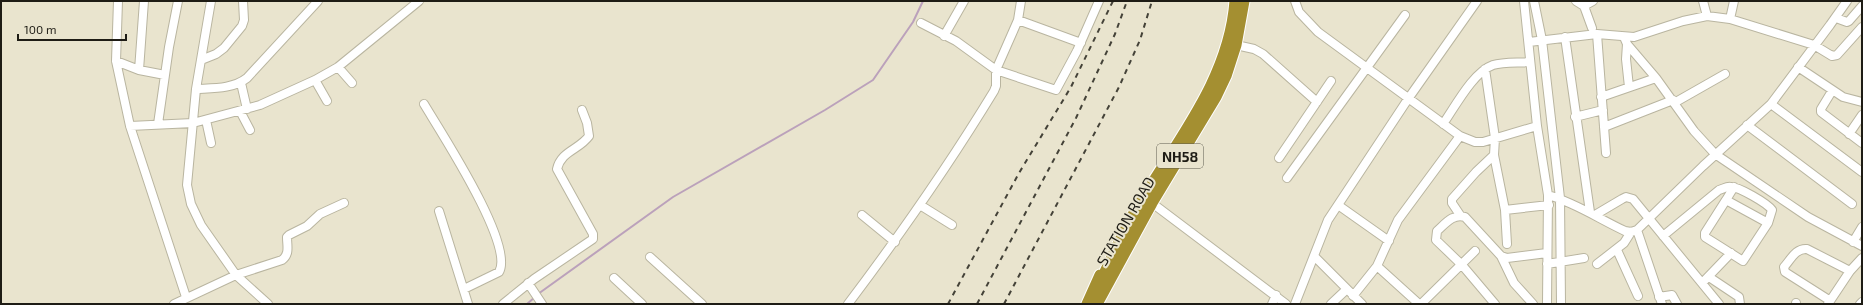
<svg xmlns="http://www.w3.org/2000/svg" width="1863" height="305" font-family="'Exo 2',sans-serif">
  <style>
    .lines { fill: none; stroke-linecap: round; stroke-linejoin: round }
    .stream { stroke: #bba1bb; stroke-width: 2 }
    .minor-casing { stroke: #b9b5a0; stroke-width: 10 }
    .highway-casing { stroke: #fff; stroke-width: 13 }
    .minor { stroke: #fff; stroke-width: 8 }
    .highway { stroke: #a48f31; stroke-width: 11 }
    .rail { stroke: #444238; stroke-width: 2; stroke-dasharray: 5 5; stroke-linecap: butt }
    .labels { text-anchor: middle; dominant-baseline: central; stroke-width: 4; stroke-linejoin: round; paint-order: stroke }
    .shield { fill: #e9e4ce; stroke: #5b584c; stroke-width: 1 }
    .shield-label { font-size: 14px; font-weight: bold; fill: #1e1c15 }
    .street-label { font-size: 15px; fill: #1e1c15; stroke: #e9e4ce }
  </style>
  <rect width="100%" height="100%" fill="#e9e4ce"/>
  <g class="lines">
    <path class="stream" d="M538,294l135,-97 152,-87 48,-30 40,-58 10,-21
      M527,304l8,-7"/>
    <defs>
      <path id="minor" d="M118,1l-2,60 14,65 56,171
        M211,1l-15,88 -9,96 4,19 10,21 35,50 32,29
        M1295,1l4,11 19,20 142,104 15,6h8l54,-16
        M1524,1l13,125 11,69 -1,109
        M1534,1l8,39 18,158 1,106
        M1576,1l8,5 9,-5
        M1703,1l4,15 23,3 84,26 18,11 5,-1 25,-28
        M1584,6l8,22
        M1836,18l11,4 2,-1 13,-15
        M1730,19l4,-18
        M1018,20l63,23
        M921,23l35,18 40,29 60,20 21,-39 22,-50
        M1597,34l9,119
        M944,36l20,-35
        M1565,37l25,175
        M1624,37l3,7 29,34 38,53 21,23 93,63 54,29
        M1529,42l68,-8 37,3 49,-16 24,-5
        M1627,44l-1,15 3,28
        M1236,45l18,4 9,5 54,48
        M201,60l15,-6 8,-6 18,-22 2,-6 -1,-19
        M116,61l23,9 26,5
        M338,67l14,16
        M1798,67l45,30 19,5
        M1485,69l10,69 -1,17 11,55 44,-5
        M139,70l5,-69
        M315,80l12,21
        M241,83l6,26
        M196,89c17,-1 37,0 51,-11l71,-77
        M1832,91l-11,18v3l41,31
        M1601,97l55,-19
        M1674,103l51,-29
        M424,104c16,27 91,141 75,168l-35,17
        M1771,104l91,68
        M240,111l10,19
        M1575,117l28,-7
        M206,120l5,23
        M158,124l11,-77 9,-46
        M1443,124c12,-17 30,-52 50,-59 10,-3 25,-2 37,-3
        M1747,125l105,79
        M130,126l63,-3 67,-18 55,-25 23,-13 81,-66
        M1604,127l69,-27
        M1849,134l13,-19
        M1279,158l52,-77
        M1287,178l118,-163
        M1734,187l-8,13 42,23
        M1548,195c28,8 51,24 77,36l6,1 6,-2 66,-64 68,-62 59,-79 17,-24
        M1152,203l134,101
        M920,205l32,20
        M1338,205l51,36
        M1505,210l2,34
        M439,211l29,93
        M862,215l33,27
        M1460,215l-8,-12v-4l24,-27 18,-17
        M1595,215l27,-16 4,-2 7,2 86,105
        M1637,230l25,74
        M1663,236l56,-46c4,-1 8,-4 12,-3 8,0 36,16 41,23l-4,13 -25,38 -38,-24v-4l21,-33
        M1853,242l9,-15
        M1617,250l21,46
        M1501,256l13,27 19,21
        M650,257l52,47
        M1315,257l47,47
        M1547,264l37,-6
        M1597,264l27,-21 7,-11
        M1377,266l42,38
        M1709,277l30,20 1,7
        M614,278l28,26
        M1705,280l26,-27
        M528,283l14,21
        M1353,296l24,-30 21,-46 62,-84
        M1659,297l13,-2 5,9
        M1829,300l-44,-28 -1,-5c7,-8 12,-19 23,-18l43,22
        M174,304l62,-29 46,-15c8,-6 5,-14 5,-23l2,-2 18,-9 13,-12 24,-11
        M503,304l31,-25 59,-40v-5l-36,-65c4,-18 22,-19 32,-33l-2,-13 -5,-13
        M848,304c52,-69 101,-139 146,-213l2,-5v-16l22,-50 3,-19
        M1272,304l4,-9
        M1295,304l33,-84 80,-121 69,-98
        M1331,304l16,-15
        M1421,304l54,-53
        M1495,304l-33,-39 -26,-25 1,-9c8,-7 16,-18 28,-14l36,39 6,2 40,-5
        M1796,304v-1
        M1828,304l22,-33 12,-13
        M1860,304l2,-2"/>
      <path id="highway" d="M1099,284c12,-24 22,-48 35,-71 39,-68 95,-131 101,-212
        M1087,304l13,-29
        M1097,304l55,-101 64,-106 10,-21 10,-31 8,-44"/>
    </defs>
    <use href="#minor" class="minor-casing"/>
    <use href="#highway" class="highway-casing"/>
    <use href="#minor" class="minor"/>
    <use href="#highway" class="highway"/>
    <path class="rail" d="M948,304l71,-131 52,-86 42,-86
      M977,304l99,-186 39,-84 12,-33
      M1004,304l115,-217 21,-47 12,-39"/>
  </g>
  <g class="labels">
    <rect class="shield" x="1157" y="144" width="46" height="24" rx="3"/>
    <g class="shield-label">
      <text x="1180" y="156">NH58</text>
    </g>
    <g class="street-label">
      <text transform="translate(1125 221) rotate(-60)">STATION ROAD</text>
    </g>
  </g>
  <rect width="1863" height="305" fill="none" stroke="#1e1c15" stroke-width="4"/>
  <path d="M18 34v6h108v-6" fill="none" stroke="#1e1c15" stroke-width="2"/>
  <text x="24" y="34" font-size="12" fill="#1e1c15" stroke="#e9e4ce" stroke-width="3" paint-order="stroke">100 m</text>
</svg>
